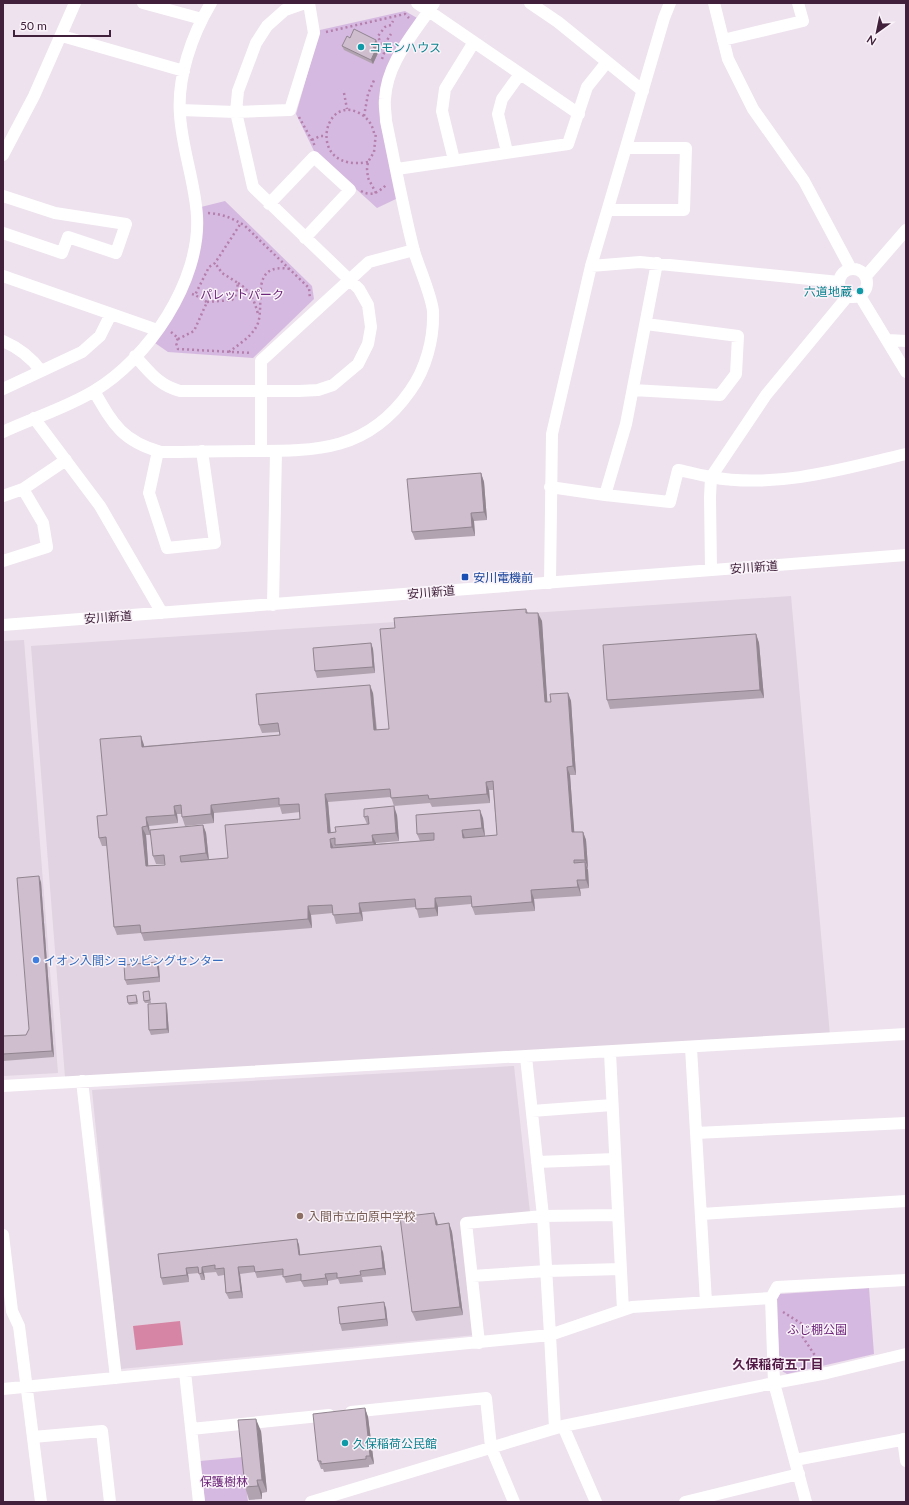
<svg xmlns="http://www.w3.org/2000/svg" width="909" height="1505" font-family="Lato,'Noto Sans JP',sans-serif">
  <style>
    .built { fill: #e1d3e1 }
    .green { fill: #d6b9e0 }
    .water { fill: #d785a4 }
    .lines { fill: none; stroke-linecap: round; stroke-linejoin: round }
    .path { stroke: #b47fac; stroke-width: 2.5; stroke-dasharray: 2 3; stroke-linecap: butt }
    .minor { stroke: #fff; stroke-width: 12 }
    .wall { fill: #b2a3b1; fill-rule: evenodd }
    .shaded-wall { fill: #918590 }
    .building { fill: #cfbece; stroke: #918590; fill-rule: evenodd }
    .culture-dot { fill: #0f9aa8; stroke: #f9f3f9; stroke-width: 1.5 }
    .transit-dot { fill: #1a4fb4; stroke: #f9f3f9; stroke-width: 1.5 }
    .shop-dot { fill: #3f7fe0; stroke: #f9f3f9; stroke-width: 1.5 }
    .education-dot { fill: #8d6e63; stroke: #f9f3f9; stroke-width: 1.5 }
    .labels { text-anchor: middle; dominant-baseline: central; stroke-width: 3; stroke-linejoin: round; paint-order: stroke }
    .culture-label { font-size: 12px; fill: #0d838f; stroke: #f9f3f9; text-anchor: start }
    .park-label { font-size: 12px; fill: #6e267b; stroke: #f9f3f9 }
    .street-label { font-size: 12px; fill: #40203a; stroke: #f9f3f9 }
    .transit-label { font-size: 12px; fill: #164399; stroke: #f9f3f9; text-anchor: start }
    .shop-label { font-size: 12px; fill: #366cbe; stroke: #f9f3f9; text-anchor: start }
    .education-label { font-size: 12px; fill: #785e54; stroke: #f9f3f9; text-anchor: start }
    .neighbourhood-label { font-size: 13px; font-weight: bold; fill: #541a47; stroke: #f9f3f9 }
  </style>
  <rect width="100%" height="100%" fill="#ede2ed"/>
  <path class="built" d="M791,596l39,440 -765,41 -34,-431z
    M24,640l34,433 -55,3v-435z
    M514,1066l16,147 -67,7 12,115 -355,34 -28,-279z"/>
  <path class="green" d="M405,11l12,7 -37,81 1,26 17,73 -21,10 -63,-57 -18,-37 24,-84z
    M225,201l87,85 2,13 -61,59 -85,-6 -13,-9 27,-46 19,-90z
    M869,1288l5,66 -87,20 -7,-4 -4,-70 4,-6z
    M243,1457l5,45h-43l-5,-41z"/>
  <path class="water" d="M180,1321l3,24 -47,5 -3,-24z"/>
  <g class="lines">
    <path class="path" d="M326,32l79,-18 4,4
      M382,48l9,-14
      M382,59l2,-6 -6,-17 7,-9 6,-2 2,-4
      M344,93l3,16
      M364,116l4,-22 7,-16
      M299,117l16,29
      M312,140l8,-4h6
      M368,162c-61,11 -46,-66 -11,-50 9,4 15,11 17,21
      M361,191c10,6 18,1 25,-6
      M376,193l-8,-15 -1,-9 1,-7 6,-10 2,-20
      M208,213c14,1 25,5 37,13l64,62 1,11
      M238,283c13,8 16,17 20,31
      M192,294l3,1 14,-28 6,-4 26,-40
      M207,302l25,-2 4,-5 2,-12 -16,-10 -7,-10
      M171,332l7,6 -2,5 2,6 74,4
      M178,339l16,-8 13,-29 -12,-7
      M229,352c10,-8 24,-16 29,-29 7,-21 -9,-61 32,-54
      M783,1312l19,12v12l18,27"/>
    <path class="minor" d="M143,3l59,16
      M417,3l162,111
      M530,3l28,19 85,69
      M714,3l14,56 25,50 51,72 47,88
      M62,36l122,35
      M723,40l80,-19 -5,-18
      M180,110l56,2 54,-2 24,-77 -5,-30
      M507,152l-9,-38 4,-15 18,-25
      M3,155l31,-59 41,-93
      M454,160l-12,-49 3,-22 29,-47
      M397,169l171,-25 19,-57 20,-25
      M3,196l52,17 71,11 -10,29 -48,-16 -6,16 -59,-20
      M269,204l45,-47 36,33 -45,48
      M608,210h76l2,-62h-60
      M591,266l49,-4 199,20
      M839 283a14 14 0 1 1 28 0a14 14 0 1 1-28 0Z
      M3,276l154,54
      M866,276l40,-46
      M860,296l46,76
      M888,340l18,1
      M3,341c16,7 28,16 38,30
      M135,356c15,16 23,29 45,35h119l19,-1 15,-5 25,-21 10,-20 3,-17 -3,-22 -9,-16 -106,-102 -17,-75 2,-21 18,-48 11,-17 18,-16 20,-7
      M3,389l79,-37 18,-16 11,-22
      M633,390l87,5 16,-21 2,-38 -92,-12
      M94,391c19,33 28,50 67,61 30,0 61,-1 91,-1 66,0 116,0 158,-60 16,-22 24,-52 23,-80 -2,-17 -14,-43 -19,-60 -11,-43 -19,-87 -28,-130 0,-7 -2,-15 -1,-22 2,-38 30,-66 49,-96
      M34,418l66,88 62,107
      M3,432c30,-14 63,-24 91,-41 54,-32 107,-110 103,-175 -2,-34 -15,-67 -17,-101 -3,-38 12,-80 31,-112
      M158,451l-9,42 18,55 48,-5 -13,-92
      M261,451v-90l108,-99 45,-12
      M550,487l55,8 65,7 8,-32c11,2 22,5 33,7 64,12 133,-8 195,-23
      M605,495l21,-71 31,-161
      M3,496l20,-7 43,-29
      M3,561l44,-14 -4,-24 -20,-34
      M711,570l-1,-73 1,-20 55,-82 81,-98
      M550,583l2,-149 39,-168 73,-248 6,-15
      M273,605l3,-154
      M3,625l903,-70
      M691,1048l15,254
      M610,1053l13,257
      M526,1057l17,159 7,119 82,-28 139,-9
      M82,1081l34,297
      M3,1086l903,-52
      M532,1111l80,-6
      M696,1133l210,-10
      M537,1162l78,-3
      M701,1214l205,-13
      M3,1235l9,76 7,15 22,176
      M472,1276l75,-5 74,-2
      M906,1280l-129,7 -6,11 3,85 53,-10 79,-19
      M479,1343l-13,-120 77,-7 75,-1
      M185,1372l14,130
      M3,1389l547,-54 5,93
      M351,1412l135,-14 5,49 23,55
      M563,1426l33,76
      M191,1429l138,-14
      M33,1437l69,-6 8,71
      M903,1439l3,22
      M795,1460l111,-21
      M311,1502l252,-76 211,-43 32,119
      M685,1502l114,-28"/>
  </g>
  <path class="wall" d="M350,38l28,6 -2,5 2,4 -5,11 -29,-14 -2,-4z
    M481,473l3,9 3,38 -13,1 1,15 -60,4 -3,-8z
    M526,609l2,4 14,8 5,81h4l17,-9 3,8 5,74h-6l4,57h9l3,8 2,28h-1l1,2 1,18 -9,1 1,7 -47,3 1,12 -60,4 -3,-8 -1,-3 -33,3v9l-19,2 -3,-11 -54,5 1,9 -27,3 -3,-11 -22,2 1,13 -168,13 -3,-8 -24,2 -3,-8 -7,-81h-5l-3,-8 8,-23 37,-70v1l136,-11 -1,-3 -17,1 -3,-8 114,-32 4,37 12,-1 6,-101zM489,790h4l4,45 -12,1 -2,-18 -66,16 3,7 -44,3v-1l23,-2 -2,-26 -33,2 3,7 -31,8 -5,1 -3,-31 63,-5 3,9 36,-3 2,4 58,-4zM280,807l2,7 18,-2v7l-72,39 -19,2 -3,-27 -3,-8 -50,31 3,8h9v1l-17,1 -2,-31h4l-1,-9 29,-3 -1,-9h5v3l3,9 29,-3v-10z
    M756,634l3,9 5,55 -154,11 -3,-9z
    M371,643l2,6 2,24 -58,5 -2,-7z
    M41,882l13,175 -51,4v-25l23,-1 3,-6z
    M159,966l1,16 -33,3 -2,-5z
    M149,991l2,12h-6l-1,-2z
    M137,997l1,7 -9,1 -1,-2z
    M166,1003l1,4 2,26 -18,2 -2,-5z
    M437,1221l1,4 11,-2 3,9 11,83 -47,6 -4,-9z
    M297,1239l2,6 1,10 83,-3 3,23 -24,2 1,5 -23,2 -2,-5 -10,2v4l-24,2 -3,-6 -15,2 -3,-8 -26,3 -2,-6 -15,2 3,24 -14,1 -3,-6 -2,-18 -6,1 -2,-4 -12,1 1,7h-4l-2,-7 -11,1 1,8 -26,3 -2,-7 -3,-24z
    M386,1308l2,18 -46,5 -2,-7z
    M365,1408l3,9 6,47 -5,1v2l-45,5 -1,-3h-2l-3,-8z
    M261,1431l6,61 -5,1v6l-13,1 -4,-13z"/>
  <path class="shaded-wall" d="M376,40l2,4 -4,8 -1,-5z
    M376,49l2,4 -5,11 -2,-4z
    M481,473l3,9 3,38 -3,-8z
    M471,513l3,8 1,15 -3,-9z
    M538,613l4,8 6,90 -3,-9z
    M756,634l3,9 5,55 -4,-8z
    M371,643l2,6 2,24 -2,-6z
    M370,685l3,8 4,46 -3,-9z
    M568,693l3,8 5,74 -3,-9z
    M141,736l3,9 1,10 -3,-8z
    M567,767l3,8 5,66 -3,-9z
    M486,782l3,8 1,13 -3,-9z
    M325,794l3,8 3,37 -3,-6z
    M211,805l3,8v10l-3,-9z
    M174,806l3,8 1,9 -3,-8z
    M394,806l3,9 2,26 -3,-8z
    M480,810l3,8 2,19 -3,-9z
    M146,817l3,9 1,9 -3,-9z
    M203,825l3,8 3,29 -3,-9z
    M142,827l4,8 3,40 -3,-9z
    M462,830l3,8h-2z
    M583,832l3,8 2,28 -3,-8z
    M372,835l4,8v7l-3,-8z
    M330,839l3,8 1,9 -3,-8z
    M585,862l3,8 1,18 -3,-8z
    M39,876l2,6 13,175 -2,-6z
    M577,880l3,9 1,7 -3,-9z
    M531,890l3,9 1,12 -3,-9z
    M435,898l3,9v9l-3,-8z
    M359,903l3,9 1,9 -3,-8z
    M308,906l3,9 1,13 -4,-9z
    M157,962l2,4 1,16 -1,-5z
    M166,1003l1,4 2,26 -2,-4z
    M434,1213l3,8 2,12 -3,-8z
    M449,1223l3,9 11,83 -3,-8z
    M297,1239l2,6 2,16 -2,-6z
    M381,1246l2,6 3,23 -3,-7z
    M202,1267l2,6 1,7 -3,-7z
    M238,1267l2,7 3,24 -2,-7z
    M186,1268l2,6 1,8 -2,-7z
    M325,1274l3,7v4l-2,-7z
    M384,1302l2,6 2,18 -2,-7z
    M365,1408l3,9 6,47 -4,-8z
    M256,1419l5,12 6,61 -5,-12z
    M257,1480l5,13v6l-4,-13z"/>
  <path class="building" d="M354,29l22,11 -3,7 3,2 -5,11 -29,-14 5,-10 3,2z
    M481,473l3,39 -13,1 1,14 -60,5 -5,-53z
    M526,609v4h12l7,89h6l-1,-8 18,-1 5,73 -6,1 5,65h11l2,28h-11v3l11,-1 1,18h-9l1,7 -47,3 1,12 -60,5 -1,-11 -36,2v10l-19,1 -1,-10 -56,4 1,10 -27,2 -1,-10 -24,1v13l-167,14 -1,-8 -26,2 -8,-90 -7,1 -2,-22 10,-1 -7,-76 41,-3 1,11 138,-12 -2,-12 -19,2 -3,-31 114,-9 4,45 15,-1 -9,-100 15,-1 -1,-10zM493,781l4,54 -34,3 -1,-8 20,-2 -2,-18 -64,5 1,19 17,-1v7l-103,8 -1,-9 5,-1v7l38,-3 -1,-7 24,-2 -2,-27 -30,3v8l4,-1 1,8 -34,3 1,5 -8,1 -3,-39 65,-5 1,9 37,-3 1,4 58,-5 -1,-12zM279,798v7l20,-1 1,15 -75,6 3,33 -47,4 -1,-6 26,-3 -3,-28 -53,5 3,26 11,-1 1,10 -19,1 -4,-39 5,-1 -1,-9 29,-2 -1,-9 7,-1 1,12 29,-3v-9z
    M756,634l4,56 -153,10 -4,-55z
    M371,643l2,24 -58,4 -2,-23z
    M39,876l13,175 -49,3v-18l23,-1 3,-6 -12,-151z
    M157,962l2,15 -34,3 -1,-15z
    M149,991l1,9 -6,1 -1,-9z
    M136,995l1,7 -9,1 -1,-7z
    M166,1003l1,26 -18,1 -1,-26z
    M434,1213l2,12 13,-2 11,84 -48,5 -12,-95z
    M297,1239l2,16 82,-9 2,22 -23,3 1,4 -24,3v-5l-12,1 1,4 -25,3v-7l-18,3v-8l-28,3 -1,-6 -16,1 3,24 -15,2 -2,-25 -9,1v-4l-13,2v6l-3,1 -1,-7 -12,1 1,7 -26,3 -3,-24z
    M384,1302l2,17 -46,5 -2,-17z
    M365,1408l5,48h-4v3l-45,5v-3h-3l-5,-47z
    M256,1419l6,61h-5l1,6 -13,1 -7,-67z"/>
  <g class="culture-dot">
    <circle cx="361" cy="47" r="4"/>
    <circle cx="860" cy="291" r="4"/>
    <circle cx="345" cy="1443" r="4"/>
  </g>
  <rect class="transit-dot" x="461" y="573" width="8" height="8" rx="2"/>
  <circle class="shop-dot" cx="36" cy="960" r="4"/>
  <circle class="education-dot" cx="300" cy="1216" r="4"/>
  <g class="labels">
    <g class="culture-label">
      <text x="369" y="47">コモンハウス</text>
      <text x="852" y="291" text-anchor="end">六道地蔵</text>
      <text x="353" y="1443">久保稲荷公民館</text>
    </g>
    <g class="park-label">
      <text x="242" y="294">パレットパーク</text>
      <text x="817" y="1329">ふじ棚公園</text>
      <text x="224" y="1481">保護樹林</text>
    </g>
    <g class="street-label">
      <text transform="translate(754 567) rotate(-4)">安川新道</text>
      <text transform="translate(431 592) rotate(-5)">安川新道</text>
      <text transform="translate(108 617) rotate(-4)">安川新道</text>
    </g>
    <g class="transit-label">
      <text x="473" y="577">安川電機前</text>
    </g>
    <g class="shop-label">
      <text x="44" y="960">イオン入間ショッピングセンター</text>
    </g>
    <g class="education-label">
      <text x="308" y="1216">入間市立向原中学校</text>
    </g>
    <g class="neighbourhood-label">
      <text x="778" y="1364">久保稲荷五丁目</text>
    </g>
  </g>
  <rect width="909" height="1505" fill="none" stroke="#40203a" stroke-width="8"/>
  <g transform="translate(877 32) rotate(213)" stroke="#f9f3f9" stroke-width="3" paint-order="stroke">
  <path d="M0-3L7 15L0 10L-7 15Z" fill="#40203a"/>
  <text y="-6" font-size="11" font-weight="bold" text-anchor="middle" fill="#40203a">N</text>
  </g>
  <path d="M14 30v6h96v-6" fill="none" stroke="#40203a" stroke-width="2"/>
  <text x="20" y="30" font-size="12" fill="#40203a" stroke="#f9f3f9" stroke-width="3" paint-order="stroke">50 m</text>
</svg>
